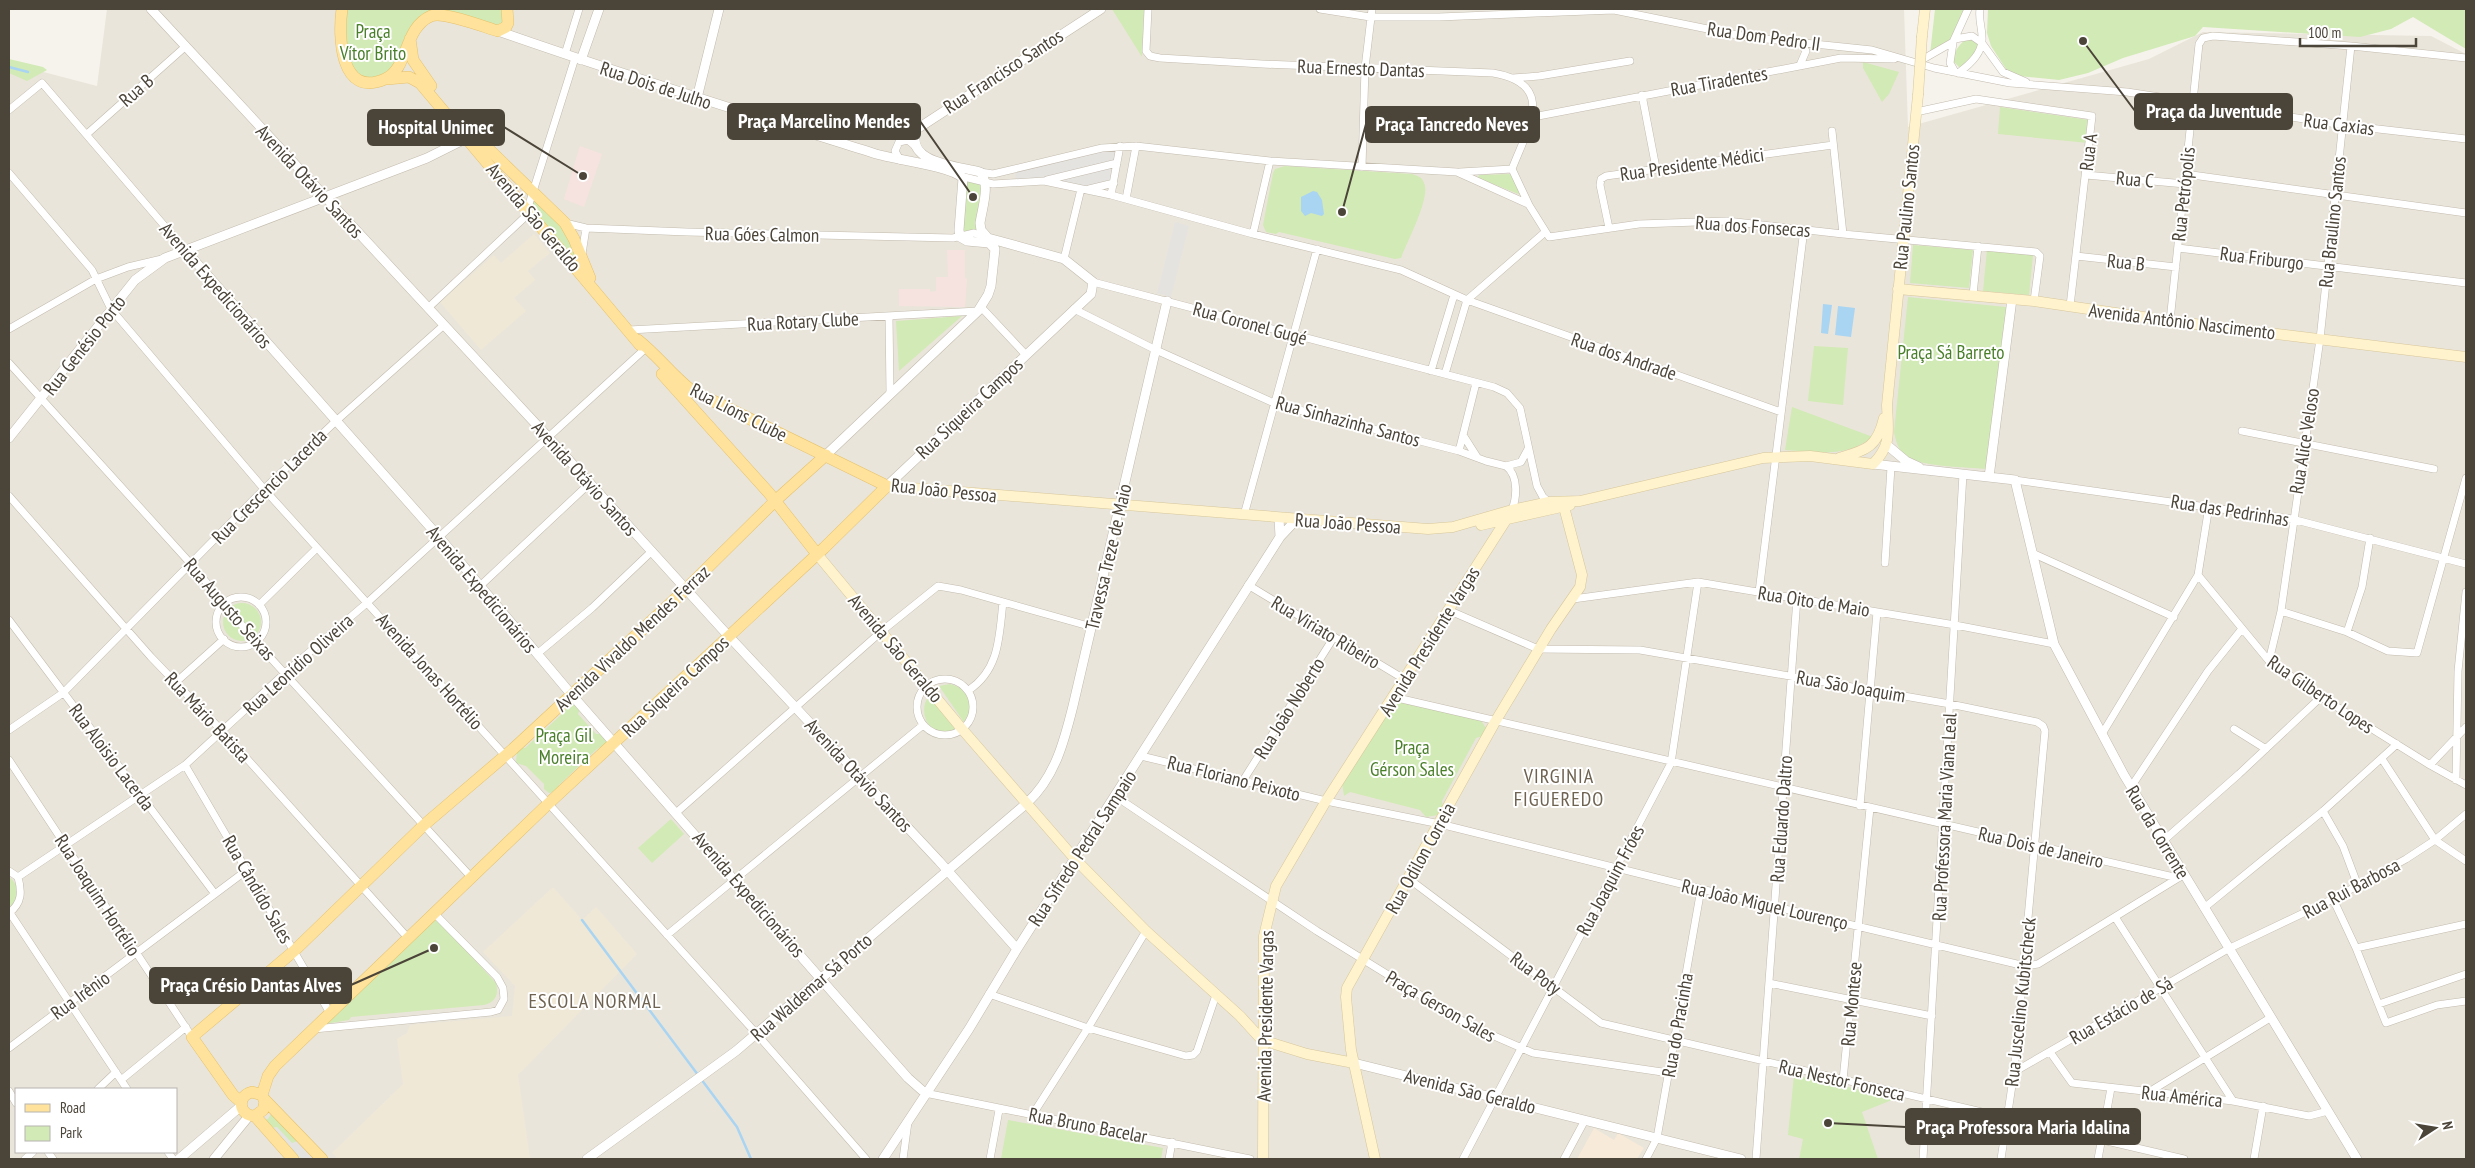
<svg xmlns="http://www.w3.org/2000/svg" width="2475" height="1168" font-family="'PT Sans Narrow',sans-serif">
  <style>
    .residential { fill: #eae5da; fill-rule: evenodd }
    .commercial { fill: #f7ead8 }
    .education { fill: #efe8d6 }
    .medical { fill: #f6e3e0 }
    .green { fill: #d2eab5 }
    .parking { fill: #e5e3e0 }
    .water { fill: #a9d4f2 }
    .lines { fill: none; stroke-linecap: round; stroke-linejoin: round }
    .stream { stroke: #a9d4f2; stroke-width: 2.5 }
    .minor-casing { stroke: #c2bbae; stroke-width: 8 }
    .tertiary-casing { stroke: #c2bbae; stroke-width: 10 }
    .secondary-casing { stroke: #d6c79b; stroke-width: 11 }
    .primary-casing { stroke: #e6c16a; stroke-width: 12 }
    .minor { stroke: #fff; stroke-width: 7 }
    .tertiary { stroke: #fff; stroke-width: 9 }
    .secondary { stroke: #fff3cd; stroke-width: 10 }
    .primary { stroke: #ffe39c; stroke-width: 11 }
    .secondary-bridge-casing { stroke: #d6c79b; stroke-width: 11; stroke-linecap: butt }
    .secondary-bridge { stroke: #fff3cd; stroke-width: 10 }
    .labels { text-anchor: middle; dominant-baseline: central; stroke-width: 4; stroke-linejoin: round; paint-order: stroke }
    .park-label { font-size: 19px; fill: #4a7f2a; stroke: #fff }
    .street-label { font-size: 19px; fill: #4b4439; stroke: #fff }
    .neighbourhood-label { font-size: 20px; letter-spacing: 1px; fill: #6e6250; stroke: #fff }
    .leader { fill: none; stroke: #4b4439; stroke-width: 2 }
    .callout-dot { fill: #4b4439; stroke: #fff; stroke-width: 2 }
    .callout { fill: #4b4439; stroke: #4b4439; stroke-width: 2 }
    .callout-label { font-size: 20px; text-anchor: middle; font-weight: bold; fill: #fff }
  </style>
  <rect width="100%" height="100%" fill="#f6f3ec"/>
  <path class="residential" d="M107,9h1797l4,118 241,-68 54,-27 228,4 35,18v1105h-2457v-1096l88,23zM16,1089h160v63h-160z"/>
  <path class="commercial" d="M1594,1128l20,12 4,-7 26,15 -7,11h-60z"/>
  <path class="education" d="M534,234l16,19 -22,18 7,9 -21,18 12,13 -45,39 -41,-48 54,-47 7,8z
    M553,887l29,33 14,-13 41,47 -119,121 12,84h-192l-6,-6 71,-69 -6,-45 10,-6 3,-8 102,-9 3,-30 -32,-34z"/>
  <path class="medical" d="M580,146l22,8 -18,53 -20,-8z
    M947,250h18v28l2,1 -2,28 -66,-1v-17h31v3l6,-1v-14h12z"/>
  <path class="green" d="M342,9h165l-1,18 -76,-11 -30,47 -26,19 -25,-12z
    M1112,9h32l-2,48z
    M1935,9h31c-7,23 -14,33 -36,45z
    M1988,9h478v40l-53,-32 -22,12 -31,8 -157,-10 -8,9 -72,22 -35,15 -29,7 -41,-4 -12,-7 -15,-23 -4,-13z
    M1973,37l7,9 -5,9 -15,13 -7,-7c1,-11 9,-22 20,-24z
    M9,59l34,8 4,3 -20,11 -18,-8z
    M1863,62l36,10 -10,22 -7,8 -19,-34z
    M2000,107l89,13 -1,23 -90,-9z
    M1285,166l127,8c6,2 10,3 12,9 7,14 -17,59 -23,75l-6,1 -116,-27 -3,2 -10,-2 -3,-7 10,-52 2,-4z
    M1513,174l8,21 -43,-17 1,-3z
    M966,180l18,5v50l-24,-3z
    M533,192l10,9 38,55 -4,7 -49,-53z
    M1913,245l60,5 -4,38 -59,-5z
    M1987,250l46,5 -4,40 -46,-4z
    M1908,297l98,10 -20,162c-18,-2 -66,-2 -80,-13 -8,-6 -10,-15 -12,-24z
    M962,316l-63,55 -3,-50z
    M1814,346l34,2 -5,57 -35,-4z
    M1792,407l81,30c-28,21 -54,15 -88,13z
    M223 622a19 19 0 1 1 38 0a19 19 0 1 1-38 0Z
    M950,684c22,6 32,24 18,44l-29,-42z
    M929,696l29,37c-5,1 -11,2 -16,1 -17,-4 -23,-26 -13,-38z
    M1394,701l86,18 6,9 -3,8 -7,2 -34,63 1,7 -5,7 -12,2 -6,-7 -70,-18 -6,4 -2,-13z
    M568,704h7l5,5 -2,5 18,20h6l5,9 -10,6 -38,36 -1,6 -9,2 -5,-4v-5l-18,-18 -10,-3 1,-11 4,-4h4l38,-35v-6z
    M671,819l13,15 -32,29 -14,-15z
    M9,877c12,9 11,22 0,31z
    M436,918l60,65c3,11 0,19 -12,22l-133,12 -2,3 -24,4z
    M1794,1075l103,23 -35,14 16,47h-79l4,-20 -15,-4z
    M273,1111l27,29 2,19 -39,-39 5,-1z
    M1008,1120l155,28 -2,11h-160z"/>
  <path class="parking" d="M1120,146l-6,37 -28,7 -42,-9 -27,2 -3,-14z
    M1175,222l14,4 -18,71 -14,-4z
    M277,1127l15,16 8,-3 19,19h-17l-32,-31z"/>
  <path class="water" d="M1313,191l4,1 5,8 2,14 -2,2 -11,-3 -6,3 -4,-5v-14z
    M1823,304l9,1 -4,29 -7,-1z
    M1838,306l17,2 -4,29 -16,-2z"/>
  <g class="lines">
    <path class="stream" d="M9,67l19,5
      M582,920l155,207 14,32"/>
    <defs>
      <path id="minor" d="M1148,9l-2,42 4,5 10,2 102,6 231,9c65,11 34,56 19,96l17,36 20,32 90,-13 88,-3 116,13 193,18 4,4 -6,45
        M1320,9l50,8h69l175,-7 133,27 125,13 62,18 76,15 117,9 216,33 123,14
        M1955,39l17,-3 10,7 21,29 23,10
        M1800,42l6,9 -6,14
        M1953,43l-3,20 5,9
        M565,54l14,-45
        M1918,62l35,-20 15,-33
        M1958,73c10,-7 23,-18 24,-32 1,-11 -4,-21 -2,-32
        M1513,78l26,-2 91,-15
        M1642,95l14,73
        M9,110l33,-27 144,168
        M1916,112l60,-13 116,17 -22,190
        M1533,117l308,-59 53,1
        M1832,131l11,103
        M87,134l99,-88
        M900,160l-5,-9 4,-9 9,-2 7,6
        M1362,167l3,-99 7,-59
        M980,172l13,2 109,-26 34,-2 134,15 187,11 71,32
        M1460,172l52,-3
        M9,173l83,97 19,39 153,180 491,543 111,127
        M2185,174l281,39
        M2086,175l99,9
        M960,176l33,8 51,-3 67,14 142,39 148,36 66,30 314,112
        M1047,180l70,-17
        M1089,189l25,-6
        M1111,195l9,-49
        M1126,199l10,-53
        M565,223l21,5 101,4 266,6 21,-5 13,5
        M1609,228l-9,-43 1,-6 5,-3 227,-31
        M1253,234l17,-73
        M2178,248l288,35
        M582,254l4,-26
        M2076,256l100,11
        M1064,259l17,-70
        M1093,282l401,105 13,6 13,15 17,78 6,11 6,5
        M1973,295l5,-49
        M1467,300l77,-67
        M981,307l45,48
        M428,308l97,-91 50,-159
        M1074,309l82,41 120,54 183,47 27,10 20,5 15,-4 7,-13
        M889,316l1,77
        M2170,321l29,-277 4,-6 10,-2 138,10 115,12
        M9,329l87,-50 32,-12 34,-8
        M629,330l349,-19
        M9,363l182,201 65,78 215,235
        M1431,371l23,-76
        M1445,374l22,-74
        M2242,431l192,38
        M1463,435l14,22
        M1459,451l17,-68
        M1506,466c13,10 11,33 5,46
        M2015,480l277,39 174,45
        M9,496l142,161 72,75 185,206
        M2209,506l-11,69 71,86 52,36 109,68 36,20
        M1244,515l73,-266
        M2032,553l142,64
        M1885,563l6,-96
        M1248,585l156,94
        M480,586l110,-103
        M1759,592l45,-363
        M216 622a25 25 0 1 1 50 0a25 25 0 1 1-50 0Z
        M1573,599l125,-17 257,43 99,19
        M259,605l58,-57
        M1448,610l90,39 102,1 310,54 87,18 6,4 2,5 -31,341 -13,87
        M2281,611l66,21 41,19 29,2 49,-175
        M9,620l206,274
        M2347,632l15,-45 8,-49
        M537,654l55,-46 60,-57
        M2269,661l12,-50 39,-272 31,-293
        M917 707a28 28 0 1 1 56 0a28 28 0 1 1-56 0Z
        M175,683l49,-44
        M969,690c31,-21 30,-54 34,-88
        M1393,697l785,181
        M2234,729l32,20
        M9,730l54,-37 201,-204 72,-68 108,-96
        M2102,734l96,-159
        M1141,756l185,45 114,23 261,65 324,77 13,-2 145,-89
        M2382,759l53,81 31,21
        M9,760l183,277
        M185,765l145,248
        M2430,765l36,-38
        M1244,779l90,-142
        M2456,780l2,-109 8,-79
        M2131,787l77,-116 33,-41
        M1115,796l202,135 152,94 64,28 136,20
        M1860,806l17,-194
        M2323,811l20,35 15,40
        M677,812l205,-181 56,-45 23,4 131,37
        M2163,841l76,-67 82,-77
        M9,871l9,6c4,15 4,26 -9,36
        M18,877l167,-112 100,-92 83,-71 279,-255
        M1409,879l192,144 583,136
        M2333,899l23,49 30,75 51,-18 29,-4
        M2204,908l119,-97 74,-67
        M10,913l117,176
        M2115,917l118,184
        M667,935l256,-210
        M2356,948l110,-24
        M1769,983l163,33
        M989,994l99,34 98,28 7,-1 4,-4 19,-56
        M2379,1004l87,-30
        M314,1029l177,-17 7,-2 6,-11 -1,-11 -6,-11 -62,-63
        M9,1048l238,-178
        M2050,1052l22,31 161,18 76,15 19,-5
        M2014,1072l214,-123 105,-50 73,-40 29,-19 31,-26
        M121,1080l65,-53
        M1843,1080l27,-272
        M98,1089l18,-17
        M9,1091l7,12
        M2149,1092l121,-74
        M925,1093l325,66
        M1033,1114l55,-86 58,-97
        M48,1152l5,7
        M168,1152l5,7
        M25,1159l8,-7
        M903,1159l5,-37
        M990,1159l9,-49
        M1169,1159l3,-17
        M1463,1159l208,-396 27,-181
        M1564,1159l21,-39
        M1646,1159l11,-21 44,-249
        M1756,1159l41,-561
        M1923,1159l40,-685
        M2098,1159l13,-71
        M2254,1159l9,-53"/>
      <path id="tertiary" d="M151,9l397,428 175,193 216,231 78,88
        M498,31c125,44 251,83 378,123 21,6 73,12 87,24l-4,52 1,7 7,4 22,2 6,6 -4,37 -3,9 -10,16 -152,144
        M581,60l18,-51
        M697,98l22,-89
        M186,251l253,286 132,157 284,324 53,60 17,15
        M9,438l126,-158 30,-22 262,-100 40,-20 3,-4
        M1887,445l19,16 13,6
        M1873,464l142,16 39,164 70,131 233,384
        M1989,477l23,-178
        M887,486l204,-192 2,-12 -29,-23 -76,-21 -7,-8 -1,-7c2,-14 11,-40 0,-51 -22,-6 -77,-9 -63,-43l184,-120
        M1280,537l17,-18
        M1354,1063l387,96
        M179,1159l62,-53
        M214,1159l35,-43
        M587,1159l149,-108 291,-248c28,-26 37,-61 46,-97l94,-405
        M883,1159l86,-130 48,-80 263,-412 -1,-19"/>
      <path id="secondary" d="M1922,36l3,-27
        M1898,289l136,12 136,20 296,36
        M1839,458c27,-8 38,-10 45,-40
        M887,486l541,43 25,-2 59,-17 37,-8 31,-1 183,-43 47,-2 63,8c19,-19 15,-33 14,-59l31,-310
        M1481,525l89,-20
        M817,554l145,175 113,130 71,72 94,85 22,24 45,14 47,9
        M1263,1159l1,-223 12,-50 50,-85 180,-281
        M1375,1159l-24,-109 -5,-53 1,-9 148,-266 56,-93 29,-42 2,-12 -18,-68"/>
      <path id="primary" d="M342,9c-4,27 -2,90 43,70 24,-10 18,-51 46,-63 12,-5 53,11 67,15l8,-4 2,-4 -1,-14
        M410,39l3,21 18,26
        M387,79l22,-2 11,6 220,262
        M471,132l94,91 9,16 16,39
        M662,374l107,119 48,61
        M262,1095l6,-19 7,-10 274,-263 275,-255 63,-62 -196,-96c-19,-15 -34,-35 -53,-50
        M264,1099l58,60
        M241,1102l-8,-7 -41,-58 102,-86 130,-126 89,-76 173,-160 89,-88 51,-46
        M255,1116l8,-6 2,-8 -3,-7 -10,-3c-16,4 -13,24 3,24l38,43"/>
    </defs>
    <use href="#minor" class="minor-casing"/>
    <use href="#tertiary" class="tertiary-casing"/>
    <use href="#secondary" class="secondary-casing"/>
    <use href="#primary" class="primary-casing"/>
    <use href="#minor" class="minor"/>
    <use href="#tertiary" class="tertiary"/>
    <use href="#secondary" class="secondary"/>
    <use href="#primary" class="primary"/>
    <defs>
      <path id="secondary-bridge" d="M1918,95l4,-59"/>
    </defs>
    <use href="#secondary-bridge" class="secondary-bridge-casing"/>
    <use href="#secondary-bridge" class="secondary-bridge"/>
  </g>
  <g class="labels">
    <g class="park-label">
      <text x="373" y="31">Praça<tspan x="373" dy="22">Vítor Brito</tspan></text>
      <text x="1951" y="352">Praça Sá Barreto</text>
      <text x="564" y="735">Praça Gil<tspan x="564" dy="22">Moreira</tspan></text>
      <text x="1412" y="747">Praça<tspan x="1412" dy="22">Gérson Sales</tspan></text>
    </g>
    <g class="street-label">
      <text transform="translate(1764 36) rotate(8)">Rua Dom Pedro II</text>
      <text transform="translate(1361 68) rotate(2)">Rua Ernesto Dantas</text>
      <text transform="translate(1003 71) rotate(-33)">Rua Francisco Santos</text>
      <text transform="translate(1719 81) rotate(-10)">Rua Tiradentes</text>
      <text transform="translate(656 85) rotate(18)">Rua Dois de Julho</text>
      <text transform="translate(136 90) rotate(-41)">Rua B</text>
      <text transform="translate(2339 124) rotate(7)">Rua Caxias</text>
      <text transform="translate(2088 152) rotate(-83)">Rua A</text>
      <text transform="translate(1692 164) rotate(-8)">Rua Presidente Médici</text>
      <text transform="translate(2135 179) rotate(5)">Rua C</text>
      <text transform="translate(310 181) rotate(47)">Avenida Otávio Santos</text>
      <text transform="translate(2183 194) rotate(-84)">Rua Petrópolis</text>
      <text transform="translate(1906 207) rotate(-84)">Rua Paulino Santos</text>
      <text transform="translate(534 217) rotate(50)">Avenida São Geraldo</text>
      <text transform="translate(2332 222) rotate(-84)">Rua Braulino Santos</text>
      <text transform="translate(1753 226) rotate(4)">Rua dos Fonsecas</text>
      <text transform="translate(762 234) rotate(1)">Rua Góes Calmon</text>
      <text transform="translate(2262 258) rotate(7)">Rua Friburgo</text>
      <text transform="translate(2126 262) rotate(6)">Rua B</text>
      <text transform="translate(216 285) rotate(49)">Avenida Expedicionários</text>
      <text transform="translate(803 321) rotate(-3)">Rua Rotary Clube</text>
      <text transform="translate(2182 321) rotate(7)">Avenida Antônio Nascimento</text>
      <text transform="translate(1250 323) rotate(15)">Rua Coronel Gugé</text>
      <text transform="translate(84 345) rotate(-52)">Rua Genésio Porto</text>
      <text transform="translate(1624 356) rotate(19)">Rua dos Andrade</text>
      <text transform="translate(969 408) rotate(-43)">Rua Siqueira Campos</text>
      <text transform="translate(739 412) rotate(27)">Rua Lions Clube</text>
      <text transform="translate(1348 421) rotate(15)">Rua Sinhazinha Santos</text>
      <text transform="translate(2304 441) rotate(-81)">Rua Alice Veloso</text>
      <text transform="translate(585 478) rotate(48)">Avenida Otávio Santos</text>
      <text transform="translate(269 486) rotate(-45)">Rua Crescencio Lacerda</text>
      <text transform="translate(944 490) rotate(6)">Rua João Pessoa</text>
      <text transform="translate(2230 510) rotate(9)">Rua das Pedrinhas</text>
      <text transform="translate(1348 523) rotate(4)">Rua João Pessoa</text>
      <text transform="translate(1108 557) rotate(-77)">Travessa Treze de Maio</text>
      <text transform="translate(482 589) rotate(50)">Avenida Expedicionários</text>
      <text transform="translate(1814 601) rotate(9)">Rua Oito de Maio</text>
      <text transform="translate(230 609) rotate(49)">Rua Augusto Seixas</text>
      <text transform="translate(1326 632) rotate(31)">Rua Viriato Ribeiro</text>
      <text transform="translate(632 638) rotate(-43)">Avenida Vivaldo Mendes Ferraz</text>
      <text transform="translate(1429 641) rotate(-58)">Avenida Presidente Vargas</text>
      <text transform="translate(896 648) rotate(50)">Avenida São Geraldo</text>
      <text transform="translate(298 664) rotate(-42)">Rua Leonídio Oliveira</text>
      <text transform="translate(430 671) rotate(48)">Avenida Jonas Hortélio</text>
      <text transform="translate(675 686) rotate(-43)">Rua Siqueira Campos</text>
      <text transform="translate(1851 686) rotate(10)">Rua São Joaquim</text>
      <text transform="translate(2321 694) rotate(34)">Rua Gilberto Lopes</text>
      <text transform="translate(1289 708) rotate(-58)">Rua João Noberto</text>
      <text transform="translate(208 717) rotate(47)">Rua Mário Batista</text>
      <text transform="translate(112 757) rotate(53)">Rua Aloisio Lacerda</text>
      <text transform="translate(859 775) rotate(47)">Avenida Otávio Santos</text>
      <text transform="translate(1234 778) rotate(14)">Rua Floriano Peixoto</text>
      <text transform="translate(1944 817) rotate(-87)">Rua Professora Maria Viana Leal</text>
      <text transform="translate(1781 819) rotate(-86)">Rua Eduardo Daltro</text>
      <text transform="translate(2158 832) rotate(59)">Rua da Corrente</text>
      <text transform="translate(2041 847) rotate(13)">Rua Dois de Janeiro</text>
      <text transform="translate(1082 848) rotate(-57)">Rua Sifredo Pedral Sampaio</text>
      <text transform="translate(1420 858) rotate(-61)">Rua Odilon Correia</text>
      <text transform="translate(1610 880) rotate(-62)">Rua Joaquim Fróes</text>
      <text transform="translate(2351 888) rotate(-28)">Rua Rui Barbosa</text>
      <text transform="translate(258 889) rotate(60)">Rua Cândido Sales</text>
      <text transform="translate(749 894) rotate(49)">Avenida Expedicionários</text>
      <text transform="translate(98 895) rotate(57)">Rua Joaquim Hortélio</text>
      <text transform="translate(1765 904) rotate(13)">Rua João Miguel Lourenço</text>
      <text transform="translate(1536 973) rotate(37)">Rua Poty</text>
      <text transform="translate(811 987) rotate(-41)">Rua Waldemar Sá Porto</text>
      <text transform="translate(80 995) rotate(-36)">Rua Irênio</text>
      <text transform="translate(2020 1002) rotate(-84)">Rua Juscelino Kubitscheck</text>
      <text transform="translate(1851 1004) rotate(-85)">Rua Montese</text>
      <text transform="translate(1441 1006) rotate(30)">Praça Gerson Sales</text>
      <text transform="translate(2121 1010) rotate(-30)">Rua Estácio de Sá</text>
      <text transform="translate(1265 1016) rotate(-89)">Avenida Presidente Vargas</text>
      <text transform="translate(1677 1025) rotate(-80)">Rua do Pracinha</text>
      <text transform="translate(1842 1080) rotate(13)">Rua Nestor Fonseca</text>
      <text transform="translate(1470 1091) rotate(14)">Avenida São Geraldo</text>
      <text transform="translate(2182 1096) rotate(6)">Rua América</text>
      <text transform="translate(1088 1125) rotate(11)">Rua Bruno Bacelar</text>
    </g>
    <g class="neighbourhood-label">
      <text x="1559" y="776">VIRGINIA<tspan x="1559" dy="23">FIGUEREDO</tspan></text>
      <text x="595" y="1001">ESCOLA NORMAL</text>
    </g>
  </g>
  <path class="leader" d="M2083 41L2135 111M973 197L920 121M1342 212L1366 124M583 176L504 127M434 948L351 985M1828 1123L1906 1127"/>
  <g class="callout-dot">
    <circle cx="2083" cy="41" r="5"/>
    <circle cx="973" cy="197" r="5"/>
    <circle cx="1342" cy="212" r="5"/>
    <circle cx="583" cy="176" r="5"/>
    <circle cx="434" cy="948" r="5"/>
    <circle cx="1828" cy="1123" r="5"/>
  </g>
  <g class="callout">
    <rect x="2135" y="94" width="157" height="35" rx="5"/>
    <rect x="728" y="104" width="192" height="35" rx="5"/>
    <rect x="1366" y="107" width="173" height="35" rx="5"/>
    <rect x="368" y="110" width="136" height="35" rx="5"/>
    <rect x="150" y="968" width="201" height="35" rx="5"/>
    <rect x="1906" y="1109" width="234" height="35" rx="5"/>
  </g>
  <g class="callout-label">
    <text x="2214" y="118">Praça da Juventude</text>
    <text x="824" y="128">Praça Marcelino Mendes</text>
    <text x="1452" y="131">Praça Tancredo Neves</text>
    <text x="436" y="134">Hospital Unimec</text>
    <text x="251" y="992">Praça Crésio Dantas Alves</text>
    <text x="2023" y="1134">Praça Professora Maria Idalina</text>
  </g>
  <rect width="2475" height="1168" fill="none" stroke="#4b4439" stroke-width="20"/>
  <rect x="15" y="1088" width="162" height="65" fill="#ffffff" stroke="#b7b4b0"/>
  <rect x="25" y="1104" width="25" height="8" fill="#ffe39c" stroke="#b7b4b0"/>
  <text x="60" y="1113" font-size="15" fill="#4b4439">Road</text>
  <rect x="25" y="1126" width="25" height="15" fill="#d2eab5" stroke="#b7b4b0"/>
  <text x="60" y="1138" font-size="15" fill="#4b4439">Park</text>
  <g transform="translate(2435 1128) rotate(78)" stroke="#ffffff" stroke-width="4" paint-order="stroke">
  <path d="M0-4L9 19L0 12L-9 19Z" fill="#4b4439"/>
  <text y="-8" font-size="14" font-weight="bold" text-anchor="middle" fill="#4b4439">N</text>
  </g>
  <path d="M2300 38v8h116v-8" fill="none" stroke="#4b4439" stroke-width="2.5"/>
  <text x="2308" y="38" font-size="15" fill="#4b4439" stroke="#ffffff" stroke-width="4" paint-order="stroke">100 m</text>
</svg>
